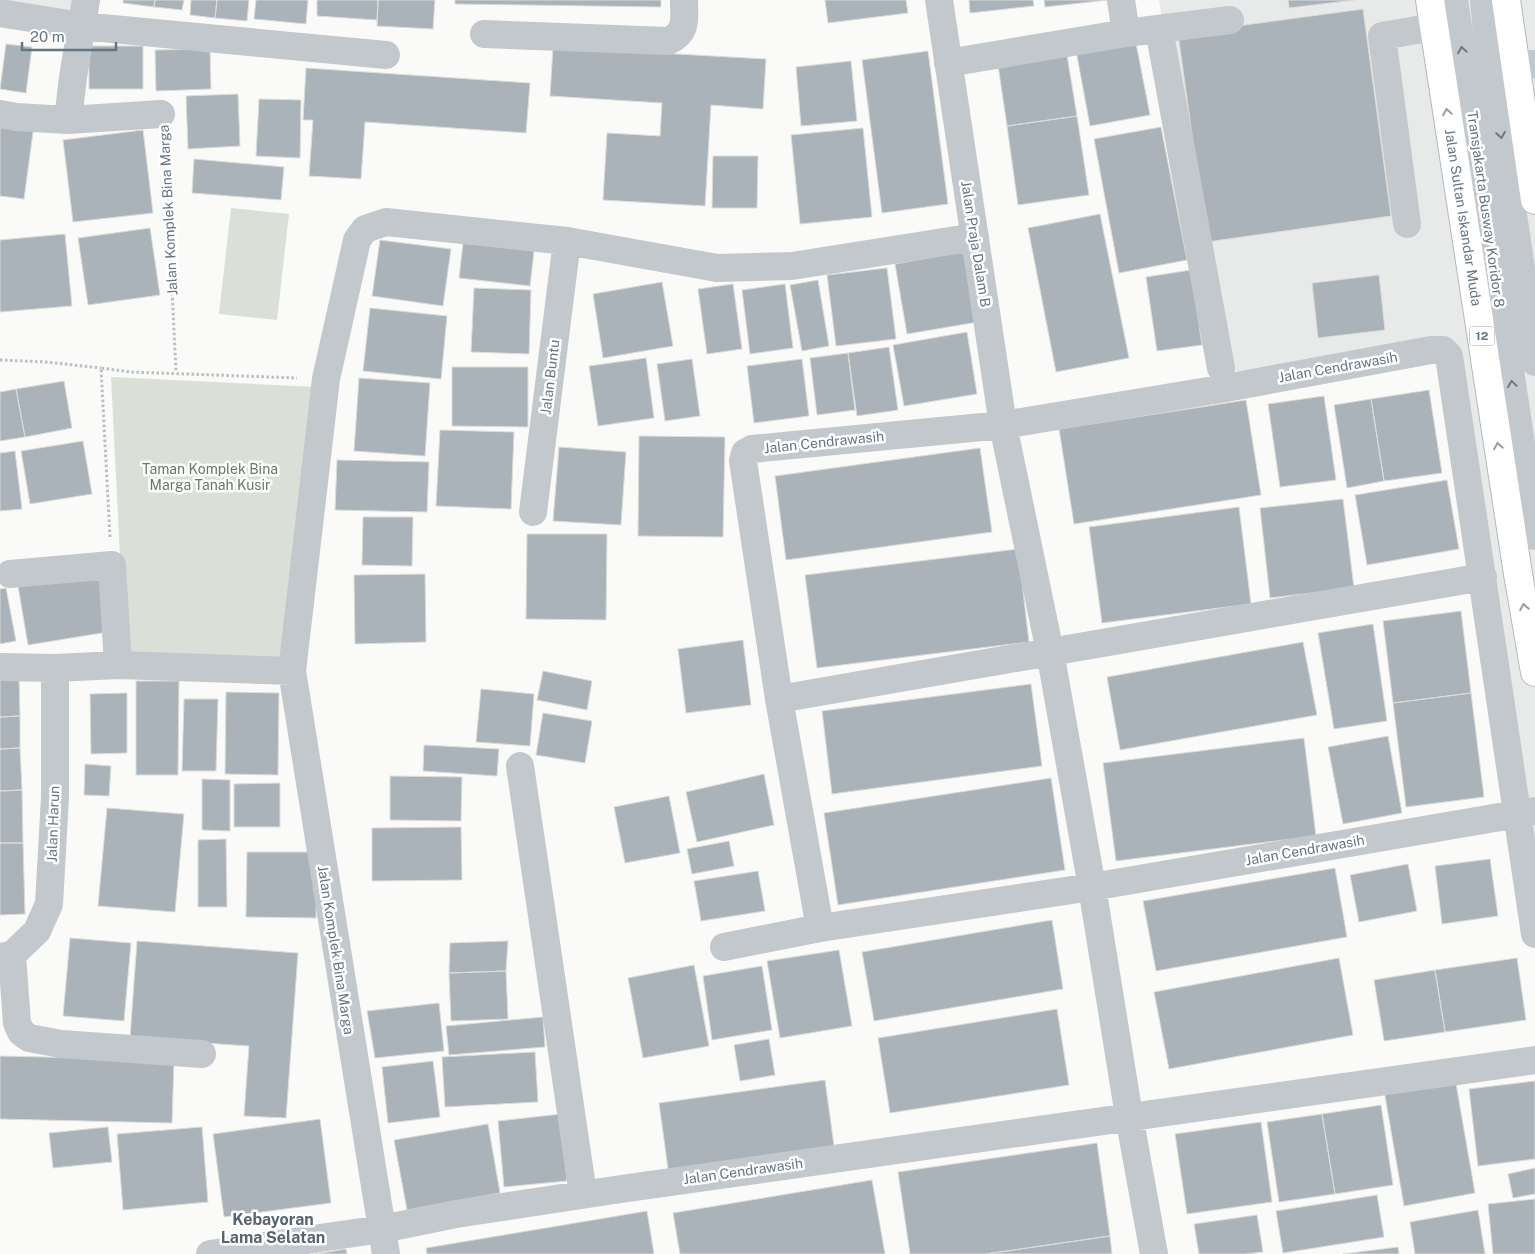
<svg xmlns="http://www.w3.org/2000/svg" width="1535" height="1254" font-family="'Public Sans',sans-serif">
  <style>
    .built { fill: #e8e9e9 }
    .green { fill: #dadfd7 }
    .building { fill: #aab3b9; stroke: #dcdcda }
    .lines { fill: none; stroke-linecap: round; stroke-linejoin: round }
    .highway-casing { stroke: #b4b9bd; stroke-width: 30 }
    .path { stroke: #bbbfc2; stroke-width: 3; stroke-dasharray: 2.5 2.5; stroke-linecap: butt }
    .minor { stroke: #c3c8cc; stroke-width: 28 }
    .highway { stroke: #fff; stroke-width: 28 }
    .oneway { stroke: #6a7a87 }
    .oneway2 { stroke: #939fa8 }
    .labels { text-anchor: middle; dominant-baseline: central; stroke-width: 5; stroke-linejoin: round; paint-order: stroke }
    .shield { fill: #fff; stroke: #939fa8; stroke-width: 1 }
    .shield-label { font-size: 12px; font-weight: bold; fill: #657683 }
    .street-label { font-size: 14px; fill: #657683; stroke: #fff }
    .park-label { font-size: 14px; fill: #687a64; stroke: #fff }
    .quarter-label { font-size: 16px; font-weight: bold; fill: #57646e; stroke: #fff }
  </style>
  <rect width="100%" height="100%" fill="#fafaf8"/>
  <path class="built" d="M0,0h95l-2,14 -93,-11z
    M1159,0h376v840l-75,-485 -231,40z"/>
  <path class="green" d="M231,208l58,6 -12,106 -58,-6z
    M111,377l205,10 -33,272 -158,-4z"/>
  <path class="building" d="M123,0h32l-1,7 -31,-4z
    M155,0h29l-2,10 -28,-3z
    M191,0h26l-2,18 -25,-3z
    M217,0h32l-2,21 -32,-3z
    M256,0h52l-2,24 -52,-5z
    M317,0h61l-1,20 -60,-4z
    M378,0h57l-2,29 -56,-3z
    M455,0h206v7l-206,-3z
    M825,0h81l2,13 -80,10z
    M969,0h64l1,6 -64,7z
    M1044,0h64l-63,7z
    M1288,0h67l-66,8z
    M1363,9l28,207 -184,26 -29,-208z
    M1134,33l16,82 -60,11 -15,-81z
    M6,44l26,3 -6,46 -26,-4z
    M89,46h54v43h-54z
    M553,47l213,12 -3,50 -52,-4 -6,101 -102,-6 4,-67 53,3 2,-33 -112,-7z
    M210,49l1,40 -55,2 -1,-41z
    M928,51l20,153 -66,9 -20,-153z
    M1067,55l10,61 -70,10 -9,-61z
    M851,61l6,60 -56,5 -5,-59z
    M306,68l224,15 -4,50 -161,-11 -4,57 -52,-3 4,-56h-10z
    M238,94l2,52 -52,3 -2,-53z
    M259,99l42,1 -1,58 -44,-2z
    M1077,116l12,79 -71,10 -11,-79z
    M0,121l34,4 -10,74 -24,-3z
    M1161,127l26,133 -68,13 -25,-134z
    M863,128l9,89 -72,7 -9,-89z
    M143,130l10,83 -80,9 -10,-82z
    M713,156h45l-1,52h-45z
    M194,159l90,8 -3,33 -89,-7z
    M1100,214l29,144 -73,14 -28,-144z
    M150,228l10,67 -72,10 -10,-67z
    M65,234l7,72 -72,6v-72z
    M464,235l71,8 -5,43 -71,-8z
    M380,240l71,9 -8,57 -71,-10z
    M965,251l13,71 -71,12 -12,-70z
    M887,268l9,71 -60,7 -9,-71z
    M1191,270l11,75 -45,6 -11,-74z
    M1379,275l6,55 -67,8 -6,-55z
    M818,280l11,66 -27,5 -12,-66z
    M662,282l11,64 -70,12 -10,-64z
    M733,284l9,65 -35,5 -9,-65z
    M785,284l8,64 -43,6 -8,-64z
    M474,288l57,2 -2,64 -58,-2z
    M370,308l77,8 -6,63 -78,-8z
    M967,332l10,62 -73,12 -11,-61z
    M889,347l9,63 -41,6 -9,-63z
    M848,353l7,57 -38,5 -7,-57z
    M646,358l8,60 -56,8 -9,-60z
    M692,359l8,57 -35,5 -8,-57z
    M802,359l7,57 -55,7 -7,-57z
    M452,367h76v60l-76,-1z
    M359,378l71,5 -5,73 -71,-5z
    M64,381l8,47 -47,9 -9,-48z
    M16,389l9,48 -25,4v-49z
    M1429,390l13,83 -58,8 -13,-82z
    M1324,396l12,84 -56,7 -12,-83z
    M1371,399l13,82 -37,7 -13,-83z
    M1246,400l15,95 -187,29 -15,-95z
    M440,430l74,2 -3,77 -75,-3z
    M639,436l86,1 -2,100 -85,-1z
    M83,441l9,53 -62,10 -9,-53z
    M559,447l67,5 -5,73 -68,-4z
    M980,448l12,84 -206,28 -11,-84z
    M15,451l7,58 -22,2v-58z
    M337,460l92,2 -2,50 -92,-2z
    M1447,480l12,69 -92,16 -12,-70z
    M1343,499l11,89 -84,10 -10,-90z
    M1239,507l12,97 -149,19 -13,-96z
    M363,517h50l-1,49 -50,-1z
    M527,534h80l-1,86 -80,-1z
    M1018,549l11,93 -212,26 -12,-93z
    M98,572l10,60 -80,13 -10,-59z
    M425,574l1,68 -71,2 -1,-69z
    M6,588l10,53 -16,3v-55z
    M1461,611l10,82 -78,10 -10,-82z
    M1373,624l14,97 -53,8 -16,-96z
    M743,640l8,65 -65,8 -8,-64z
    M1303,642l14,73 -197,35 -13,-73z
    M543,671l49,10 -5,29 -50,-10z
    M0,678h19l1,38 -20,1z
    M136,681h43l-1,94h-42z
    M1031,684l11,82 -210,28 -10,-83z
    M481,689l53,5 -4,52 -54,-4z
    M226,692l53,1 -1,82 -53,-1z
    M127,693v60l-36,1 -1,-60z
    M1471,693l13,104 -78,10 -13,-104z
    M184,699h34l-2,72h-34z
    M543,713l49,8 -7,42 -49,-8z
    M20,716v32l-20,1v-32z
    M1388,736l14,77 -59,11 -15,-77z
    M1304,738l12,98 -200,25 -13,-98z
    M424,745l75,4 -2,27 -74,-5z
    M20,748l2,42 -22,1v-42z
    M85,764l26,2 -2,30 -25,-1z
    M764,774l10,51 -77,17 -11,-50z
    M390,776l72,1 -1,44 -71,-1z
    M1051,778l14,92 -227,35 -14,-92z
    M202,779l28,1v51l-28,-1z
    M280,783v44h-46v-43z
    M22,790l1,53h-23v-52z
    M669,796l11,57 -55,10 -11,-56z
    M107,808l77,6 -9,98 -77,-6z
    M461,827l1,53 -90,1v-53z
    M226,839l1,68h-29v-67z
    M729,841l5,25 -42,8 -5,-25z
    M0,843h23l2,71 -25,1z
    M247,852h70l-1,66 -70,-1z
    M1490,859l8,57 -56,8 -7,-58z
    M1408,864l9,47 -58,11 -9,-47z
    M1335,868l12,69 -191,34 -13,-70z
    M758,871l7,40 -64,10 -7,-40z
    M1052,920l11,69 -189,32 -12,-69z
    M70,938l61,5 -7,78 -61,-5z
    M137,941l161,12 -12,165 -42,-2 5,-70 -119,-8z
    M508,941l-2,30 -57,2 1,-30z
    M839,950l13,76 -72,12 -13,-77z
    M1339,958l14,77 -184,34 -15,-77z
    M1517,958l9,62 -81,12 -10,-62z
    M694,965l15,81 -66,12 -15,-80z
    M762,966l10,64 -60,10 -9,-64z
    M1435,970l10,62 -61,9 -10,-61z
    M506,971l2,48 -57,2 -2,-48z
    M439,1003l5,48 -69,7 -8,-47z
    M1057,1009l12,76 -179,28 -12,-75z
    M543,1017l2,30 -96,8 -3,-29z
    M769,1039l6,36 -35,6 -6,-36z
    M535,1052l3,50 -93,5 -3,-50z
    M0,1056l174,4 -2,63 -172,-4z
    M433,1061l7,56 -52,6 -6,-56z
    M1455,1078l20,115 -71,13 -20,-116z
    M825,1080l10,73 -166,23 -10,-73z
    M1535,1081v78l-57,7 -9,-77z
    M1381,1105l12,80 -58,9 -13,-80z
    M561,1114l6,67 -63,6 -6,-66z
    M1322,1114l13,80 -56,8 -12,-80z
    M320,1119l11,84 -107,14 -11,-83z
    M1261,1122l11,80 -85,12 -12,-80z
    M488,1124l12,69 -93,17 -13,-70z
    M108,1127l4,35 -59,6 -4,-35z
    M202,1127l6,75 -85,8 -6,-76z
    M1097,1143l13,93 -124,18h-76l-12,-82z
    M1535,1168v26l-22,4 -5,-24z
    M872,1180l13,74h-205l-7,-41z
    M1377,1195l7,42 -101,16 -7,-42z
    M1535,1199v55h-42l-5,-50z
    M1478,1210l7,44h-70l-5,-32z
    M647,1211l7,43h-227l-1,-6z
    M1257,1215l6,37 -17,2h-47l-5,-30z
    M1110,1236l2,18h-126z
    M1398,1247l1,7h-56z
    M346,1249l1,5h-32z"/>
  <g class="lines">
    <defs>
      <g id="highway">
        <path id="s1" d="M1430,0l88,574 17,98"/>
        <path d="M1506,0l29,200"/>
      </g>
    </defs>
    <use href="#highway" class="highway-casing"/>
    <path class="path" d="M165,143l11,229
      M0,360l46,2 55,6
      M110,537l-9,-169 30,4 166,6"/>
    <path class="minor" d="M86,0l-13,77 -5,43 93,-6
      M939,0l64,425 47,227 42,235 37,229 25,138
      M1121,0l5,33
      M1454,0l81,536
      M1484,0l5,54 46,308
      M0,13l81,13 305,29
      M1159,29l62,339
      M484,34l184,7c20,-9 16,-22 16,-41
      M948,63l178,-30 104,-13
      M1515,64h20
      M0,114l16,3 52,3
      M1407,224l-25,-188 52,-9
      M533,512l34,-271
      M10,574l102,-9 6,100
      M0,667l55,1 63,-3 174,6 94,583
      M292,671l34,-292 31,-139 8,-11 21,-7 181,19 150,27 75,-2 183,-29
      M779,699l704,-122
      M520,766l63,428
      M820,928l-41,-229 -36,-238 2,-8 7,-4 251,-24 223,-37 205,-38h12l6,6 86,578
      M724,947l96,-19 272,-41 443,-76
      M12,955l5,68 4,9 8,6 32,6 141,10
      M0,957l12,-2 25,-24 12,-27 6,-107v-129
      M210,1254l172,-25 74,-15 165,-25 914,-129"/>
    <use href="#highway" class="highway"/>
  </g>
  <defs><path id="oneway-chevron" d="M-2-3.5L2.5 0L-2 3.5" fill="none" stroke-width="1.6" stroke-linecap="round" stroke-linejoin="round" transform="scale(1.25)"/></defs>
  <g class="oneway">
    <use href="#oneway-chevron" transform="translate(1462 50) rotate(-99)"/>
    <use href="#oneway-chevron" transform="translate(1501 135) rotate(81)"/>
    <use href="#oneway-chevron" transform="translate(1512 384) rotate(-98)"/>
  </g>
  <g class="oneway2">
    <use href="#oneway-chevron" transform="translate(1447 112) rotate(-99)"/>
    <use href="#oneway-chevron" transform="translate(1498 446) rotate(-99)"/>
    <use href="#oneway-chevron" transform="translate(1524 607) rotate(-100)"/>
  </g>
  <g class="labels">
    <rect class="shield" x="1469.5" y="326.5" width="25" height="19" rx="4"/>
    <g class="shield-label">
      <text x="1482" y="336">12</text>
    </g>
    <g class="street-label">
      <text transform="translate(1486 209) rotate(82)">Transjakarta Busway Koridor 8</text>
      <text transform="translate(168 210) rotate(-93)">Jalan Komplek Bina Marga</text>
      <text stroke="none"><textPath href="#s1" startOffset="220">Jalan Sultan Iskandar Muda</textPath></text>
      <text transform="translate(976 244) rotate(81)">Jalan Praja Dalam B</text>
      <text transform="translate(1338 367) rotate(-10)">Jalan Cendrawasih</text>
      <text transform="translate(550 377) rotate(-83)">Jalan Buntu</text>
      <text transform="translate(824 442) rotate(-6)">Jalan Cendrawasih</text>
      <text transform="translate(53 824) rotate(-88)">Jalan Harun</text>
      <text transform="translate(1305 850) rotate(-10)">Jalan Cendrawasih</text>
      <text transform="translate(336 950) rotate(81)">Jalan Komplek Bina Marga</text>
      <text transform="translate(743 1171) rotate(-8)">Jalan Cendrawasih</text>
    </g>
    <g class="park-label">
      <text x="210" y="469">Taman Komplek Bina<tspan x="210" dy="16">Marga Tanah Kusir</tspan></text>
    </g>
    <g class="quarter-label">
      <text x="273" y="1219">Kebayoran<tspan x="273" dy="18">Lama Selatan</tspan></text>
    </g>
  </g>
  <path d="M22 42v8h94v-8" fill="none" stroke="#657683" stroke-width="2.5"/>
  <text x="30" y="42" font-size="15" fill="#657683" stroke="#ffffff" stroke-width="4" paint-order="stroke">20 m</text>
</svg>
